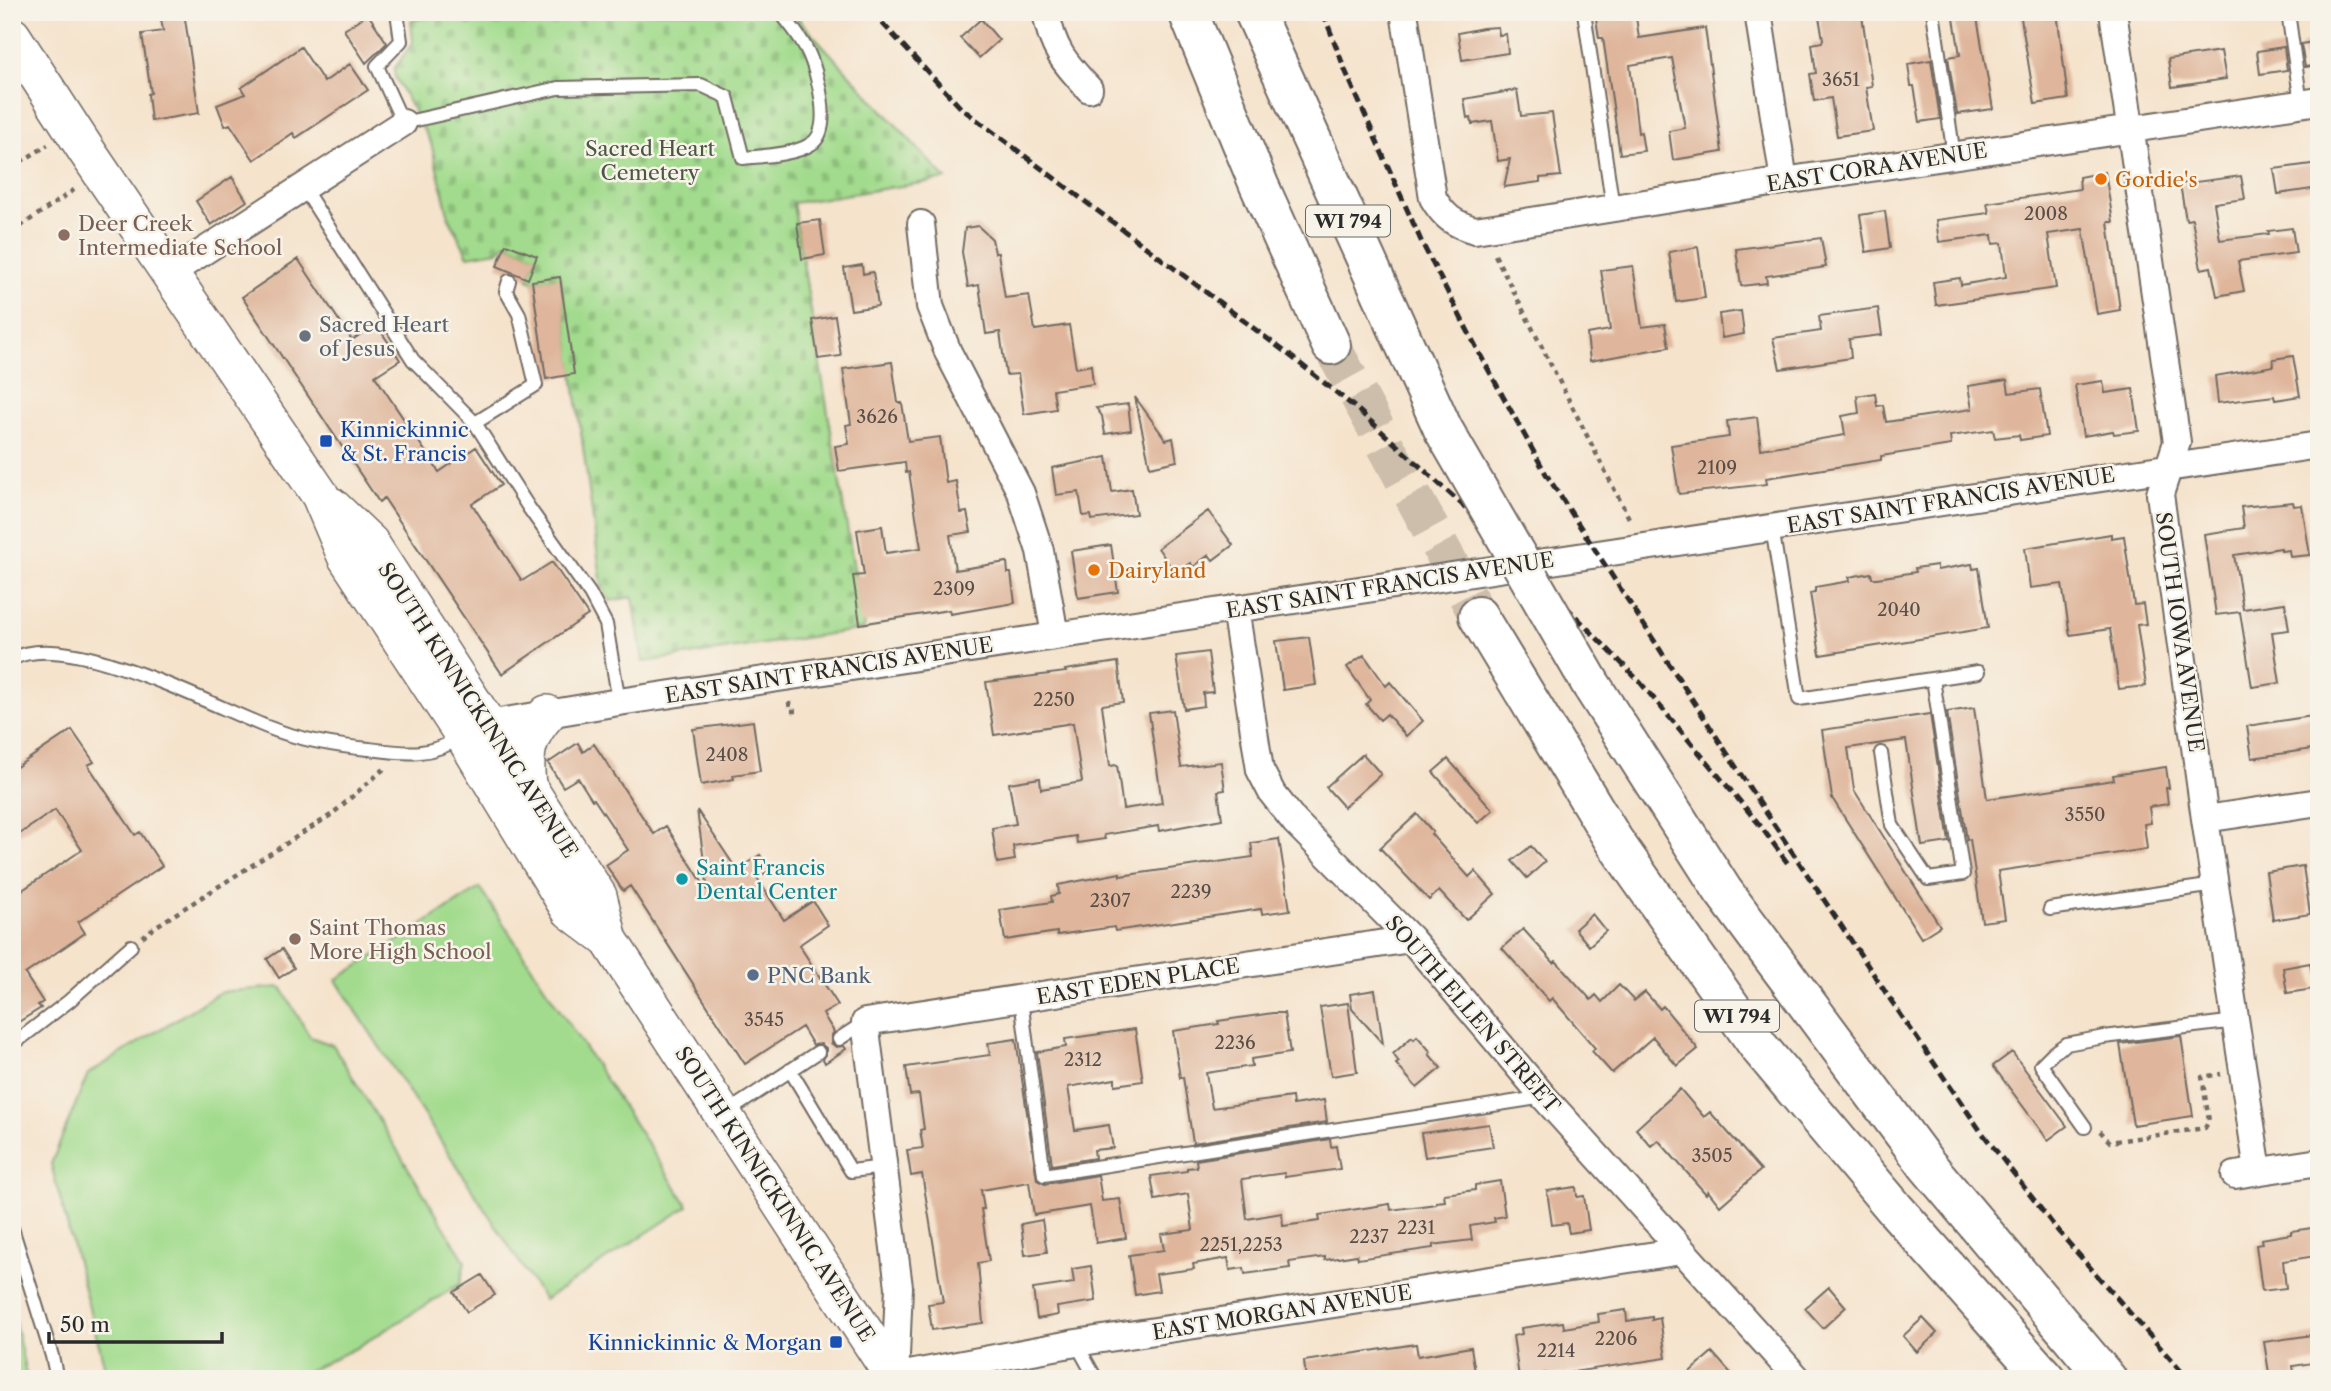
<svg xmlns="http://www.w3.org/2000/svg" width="2331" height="1391" font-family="'Libre Caslon Text',serif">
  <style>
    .cemetery { fill: url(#cemetery-stones); stroke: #66835c; stroke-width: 2 }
    .pitch { fill: #a2db8d; stroke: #66835c; stroke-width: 2 }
    .building { fill: #dfb69b }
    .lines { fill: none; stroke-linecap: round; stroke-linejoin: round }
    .primary-tunnel { stroke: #cdbeac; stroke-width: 38; stroke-dasharray: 38 19; stroke-linecap: butt }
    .lane-casing { stroke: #726b63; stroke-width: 16 }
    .street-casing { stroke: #726b63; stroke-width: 30 }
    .secondary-casing { stroke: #726b63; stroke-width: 40 }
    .primary-casing { stroke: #726b63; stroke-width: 42 }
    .path { stroke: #726b63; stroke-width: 4.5; stroke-dasharray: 5 5; stroke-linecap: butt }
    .lane { stroke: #fff; stroke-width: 12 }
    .street { stroke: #fff; stroke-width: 26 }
    .secondary { stroke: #fff; stroke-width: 37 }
    .primary { stroke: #fff; stroke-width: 38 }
    .rail { stroke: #2b2b2b; stroke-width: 5; stroke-dasharray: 10 5; stroke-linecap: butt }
    .primary-bridge-casing { stroke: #726b63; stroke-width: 42; stroke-linecap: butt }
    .primary-bridge { stroke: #fff; stroke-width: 38 }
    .food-dot { fill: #e8710a; stroke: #f7f3e8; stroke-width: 2.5 }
    .education-dot { fill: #8d6e63; stroke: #f7f3e8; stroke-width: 2.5 }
    .worship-dot { fill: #6b7280; stroke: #f7f3e8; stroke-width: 2.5 }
    .transit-dot { fill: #1a4fb4; stroke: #f7f3e8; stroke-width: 2.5 }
    .culture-dot { fill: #0f9aa8; stroke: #f7f3e8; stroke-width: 2.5 }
    .service-dot { fill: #5c6f8a; stroke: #f7f3e8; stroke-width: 2.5 }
    .labels { text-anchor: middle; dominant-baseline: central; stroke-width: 5; stroke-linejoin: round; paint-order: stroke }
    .number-label { font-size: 18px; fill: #584e47 }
    .shield { fill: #f7f3e8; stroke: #686764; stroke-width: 2 }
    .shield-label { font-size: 19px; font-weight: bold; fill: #2b2b2b }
    .park-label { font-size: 21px; fill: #495744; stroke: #f7f3e8 }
    .street-label { font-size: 21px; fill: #2b2b2b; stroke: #f7f3e8 }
    .food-label { font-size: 21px; fill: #c56008; stroke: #f7f3e8; text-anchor: start }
    .education-label { font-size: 21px; fill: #785e54; stroke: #f7f3e8; text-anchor: start }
    .worship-label { font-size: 21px; fill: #5b616d; stroke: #f7f3e8; text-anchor: start }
    .transit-label { font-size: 21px; fill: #164399; stroke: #f7f3e8; text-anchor: start }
    .culture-label { font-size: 21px; fill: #0d838f; stroke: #f7f3e8; text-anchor: start }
    .service-label { font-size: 21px; fill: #4e5e75; stroke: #f7f3e8; text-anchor: start }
  </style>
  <defs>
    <pattern id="cemetery-stones" width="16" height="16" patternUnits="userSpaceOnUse" patternTransform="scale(1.75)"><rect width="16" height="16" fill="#a2db8d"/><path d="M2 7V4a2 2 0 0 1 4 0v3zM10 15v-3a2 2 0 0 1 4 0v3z" fill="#8cbc7a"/></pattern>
  </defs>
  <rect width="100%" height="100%" fill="#f7f3e8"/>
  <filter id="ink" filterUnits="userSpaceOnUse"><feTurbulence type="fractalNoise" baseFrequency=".0143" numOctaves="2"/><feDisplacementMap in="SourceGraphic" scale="14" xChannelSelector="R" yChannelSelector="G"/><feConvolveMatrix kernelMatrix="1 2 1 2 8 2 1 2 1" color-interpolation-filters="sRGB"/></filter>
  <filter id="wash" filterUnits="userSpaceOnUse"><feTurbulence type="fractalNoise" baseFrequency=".00686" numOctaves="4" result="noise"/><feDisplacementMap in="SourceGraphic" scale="28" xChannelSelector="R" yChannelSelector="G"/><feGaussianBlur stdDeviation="1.57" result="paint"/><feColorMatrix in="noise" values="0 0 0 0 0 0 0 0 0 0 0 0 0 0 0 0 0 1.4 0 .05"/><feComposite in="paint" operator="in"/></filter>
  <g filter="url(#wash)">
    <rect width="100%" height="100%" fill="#f5e3cc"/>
    <path class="cemetery" d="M468,12h324l154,167 -153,24 71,426 -221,33 -10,-65 -23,4 -8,-15 -42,-308 -28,3 -4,-2 8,-23 -30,-12 -8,7 -30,5 -19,-38 -18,-75 -36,-66 -1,-8 19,-27 -2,-22z"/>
    <path class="pitch" d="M480,888l208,318 -144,94 -208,-320z
      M281,987l29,50 23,8 132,216 -5,23 -104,64 -64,31h-184l-57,-215 37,-90 132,-82z
      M12,1307l15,72h-15z"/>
    <g id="blocks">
      <path class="building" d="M160,12h24l15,101 -48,8 -3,-27 3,-1 -9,-59 21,-3z
        M1595,12h27l1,7 13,-2 3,21 66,-10 17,124 -49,8 -4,-29 16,-3 -13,-70 -42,7 8,68 3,-1 3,19 -24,3 -17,-116h-4z
        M1818,12h37l1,4 6,-1 10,71 -6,1 7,44 -36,5 -6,-38 -17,3 -4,-27 6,-1 -4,-29 10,-2 1,-3z
        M1953,12h23l17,97 -36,5 -9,-57 12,-2z
        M2020,12h37l11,87 -33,5z
        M368,14l19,29 -21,20 -22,-33z
        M981,19l18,21 -20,18 -19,-20z
        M1498,27l1,8 7,-1 2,19 -46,7 -4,-27 25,-5z
        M2319,41v24l-14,2 -4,-23z
        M301,47l23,35 26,-18 18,26 -72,48 -3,-5 -39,27 -24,-36 -5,2 -8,-21 28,-11 -4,-6z
        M2284,47l3,23 -27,4 -3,-23z
        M2221,51l5,28 -54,8 -4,-28z
        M1931,60l9,59 -20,3 -6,-36h-3l-3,-22z
        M1517,90l4,26 31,-3 9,63 -21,2v4l-36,5 6,-28 -12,2 -6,-40 -20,3 -1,-7 -4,1 -3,-19z
        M2319,163v25l-41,6 -4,-25z
        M2105,172l8,50h-5l12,88 -23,4 -14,-85 -35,5 8,54 -120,17 -3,-23 27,-4 1,7 45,-8 -4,-34 -9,1 -1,-9 -53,7 -3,-22 53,-7 -2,-10 93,-14 -1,-12z
        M2241,176l4,23 -31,4 6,37 49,-6 -1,-3 24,-3 4,25 -58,8 6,30 -27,5 -6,-29 -10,2 -9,-50 -6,1 -6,-36z
        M232,177l15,24 -36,24 -15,-24z
        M1885,211l5,37 -24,4 -6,-37z
        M820,220l5,35 -23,4 -5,-36z
        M978,226l14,13 3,14h3l7,45 24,-3 6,35 34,-5 7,43 15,-3 2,19 -40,6 3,19 -32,5 -6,-40 -12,1 -6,-43 -14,2 -7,-49 -11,2 -6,-35 3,-24z
        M1821,238l5,29 -60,9 1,7 -26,3 -5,-37z
        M506,244l31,12 -9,23 -31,-13z
        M1698,247l7,51 -29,4 -7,-50z
        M298,259l54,81 24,-16 24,36 -25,16 64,96 37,-25 25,38 -29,19 50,77 30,-19 36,53 -86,59 -118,-176 -5,4 -137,-205z
        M862,265l1,9 10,-2 5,34 -27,4 -7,-42z
        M1633,266l9,61 23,-3 4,23 -79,14 -3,-27 23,-4 -9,-60z
        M560,277l14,97 -28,5 -14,-98z
        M1878,308l4,27 -33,4 2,19 -71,11 -7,-31 48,-7 -2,-15z
        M1741,311l3,23 -22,4 -3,-24z
        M835,316l6,40 -23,3 -6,-39z
        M2293,356l7,40 -25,4 -1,-4 -56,7 -3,-27 59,-10 -1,-7z
        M892,362l6,41h4l6,38 32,-4 6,46 10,-2 5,32 6,-1 4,20 -21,3 5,35 52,-8 1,11h3l4,30 -65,11 -1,-4 -89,14 -7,-48 11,-1 -7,-45 25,-4 4,27 35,-5 -12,-76 -3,1 -1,-11 -66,9 -4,-25 14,-2 -3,-19 5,-1 -8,-55z
        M2007,380l2,13 31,-4 7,47 -27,4 -1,-5 -24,3 -2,-8 -43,6 1,9 -70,11v4l-115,18 1,6 -88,10 -8,-49 58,-8 -2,-16 30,-4 4,32 84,-14 -3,-19 17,-3 -2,-17 18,-3 2,13 6,-1 3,17 86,-13 -4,-23z
        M2103,381l2,12 28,-4 6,42 -25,3 -1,-3 -30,5 -8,-51z
        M1135,397l31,43 7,-2 4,23 -27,6z
        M1128,404l3,26 -26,4 -3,-18 -6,-8z
        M1107,457l5,35 20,-3 4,25 -44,6 -1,-5 -8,1 -4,-24 -23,3 -4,-27z
        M2293,502l1,4 8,-1 8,50 -20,2 -1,-7 -8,1v-3l-47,7 9,54 42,-6 4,27 -17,2 8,51 -28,4 -12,-75 -24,3 -12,-81 40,-6 -3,-21z
        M1208,511l25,34 -20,15 -4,-5 -16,12 -2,-4 -15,11 -18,-26z
        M2111,534v4l13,-2 10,69 9,-1 3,20 -9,1 9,61 -27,3 -9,-60 -40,6 -8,-51 -32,4 -5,-40z
        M1111,545l7,47 -40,6 -7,-47z
        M1972,564l1,5 6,-1 9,60 -168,27 -10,-62 5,-1v-5l35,-6 -1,-4 22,-4 1,5h5l39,-6 -1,-4 22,-3v5z
        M1309,637l7,48 -33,5 -7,-49z
        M1208,652l5,40 -10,1 1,13 -20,3 -8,-53z
        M1364,655l22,31 4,-4 33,39 -17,15 -19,-22 -7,6 -14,-16 4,-4 -23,-33z
        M1118,662l5,40 -21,3 8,61 7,-1 6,44 39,-6 -13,-90 24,-3 8,57 40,-5 4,28 -7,1 4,28 -63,12 -1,-5 -54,9 1,4 -28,4 -1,-7 -63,10 2,14 -18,3 -5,-35 24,-4 -7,-41 31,-5 1,11 41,-7 -9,-59 -79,12 -8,-53 80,-10 -1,-2z
        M1974,708l13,91 127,-19 -1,-5 53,-8 3,21h-3l2,16 -19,3 2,16 -7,1 3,25 -149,22 7,48 -23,3 -12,-83 -3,1 -20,-128z
        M1930,714l19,128 -27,4 -16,-106 -58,8 6,42 86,136 -19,12 -89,-140 -10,-68z
        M2319,715v33l-67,10 -5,-32z
        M753,721l7,50 -27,4 1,4 -33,6 -8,-56z
        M72,730l22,32 -6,3 47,70 5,-3 22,34 -84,56 7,11 -60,41 18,28 -5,3 3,3 -29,18v-129l70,-47 -27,-40 -43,29v-69z
        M578,743l5,9 11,-8 60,90 12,-8 42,65 -11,-81 40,60 23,-15 10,15 -13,8 27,42 29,-19 15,24 -29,20 39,60 -15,9 11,18 -3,4v7l5,4 8,-1 2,3 -21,14 -2,-4 3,-4v-7l-5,-4 -8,1 -11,-18 -57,37 -115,-178 -7,5 -17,-26 22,-15 -34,-51 -2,1 -14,-22 -15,9 -15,-24z
        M1363,754l18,20 -37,33 -18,-20z
        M1448,759l45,51 -15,13 -45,-51z
        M1417,814l16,18 -2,2 38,43 6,-6 20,23 -29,26 -27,-29 -10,9 -49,-52z
        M1279,839l11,71 -28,4 -1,-5 -146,22 -1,-4 -57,8v-3l-52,8 -5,-30 52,-8 -1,-6 8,-2 -1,-9 62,-12v3l133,-19 -2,-14z
        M1531,846l14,16 -18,16 -15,-17z
        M2303,866l7,48 -37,6 -7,-48z
        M1592,914l14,17 -17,15 -14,-17z
        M1523,929l31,34 2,-2 35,39 5,-5 6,7 17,-17 15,16 11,-9 15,17 3,-3 35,43 -21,17 -24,-29 -41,36 -20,-22 3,-3 -43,-50 -3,3 -47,-53z
        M282,949l12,19 -15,10 -12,-19z
        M2310,963l4,26 -27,4 -4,-25z
        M1375,990l8,54 -31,-35 -2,-15z
        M1348,1003l9,69 -26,4 -11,-69z
        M1273,1013h11l6,40 -39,6 1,7 -46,7 6,35 80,-11 1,8 31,-5 3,22 -134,21 -10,-66 -3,1 -7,-47 46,-7 -1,-3z
        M1135,1029l8,52 -28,4v-6l-47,8 7,43 34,-5 4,23 -19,2 1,8 -43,7 -15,-113 29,-5 -1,-8z
        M1417,1036l14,16 -2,2 12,14 -24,20 -21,-24 3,-2 -6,-8 19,-17 2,2z
        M2181,1036l12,80 -60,9 -13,-81z
        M1016,1039l21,141 8,4 53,-9 4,26 18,-2 6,39 -30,5 -6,-37 -56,9 -5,-33 -48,8 3,19h-3l8,52 -11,2 5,60 -51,7 -4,-26 15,-2 -21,-128 -11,2 -4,-26 16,-2 -3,-18 4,-1 -5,-35 -9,1 -4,-28 84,-12 -2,-12z
        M2012,1052l55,74 -19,14 -55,-74z
        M1680,1089l24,28 6,-5 51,58 -41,36 -12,-15 -2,3 -48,-54 -7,6 -15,-17z
        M1489,1124l4,23 -68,10 -4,-24z
        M1330,1139l1,8 5,-1 4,23 -55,8 -1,-4 -42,6 5,40 35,-6 1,13 37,-5 -1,-6 71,-11 1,6 45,-6v-2l9,-1 -1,-7 31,-4v-5l25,-4 5,35 -11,2 1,4 -25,4 2,14 -39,5v3l-75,11 -1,-4 -32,5v-3l-36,5 1,6 -45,6 -1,-6 -14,2 -2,-12 -35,6 1,5 -38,5 3,17 -24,4 -6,-40 35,-5 -3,-16 32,-4 -5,-36 -33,6 -4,-24 36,-5v-3l10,-1 -1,-7z
        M1576,1187l1,10 7,-1 5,34 -20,3 -2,-10 -15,2 -5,-34z
        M1042,1220l5,32 -22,3 -4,-31z
        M2319,1227v26l-3,1v2l-33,5 3,27 -24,3 -6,-46 6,-1 -1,-5 30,-5v-3z
        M1091,1266l5,35 -39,6 1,8 -21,4 -4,-30 41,-6 -2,-14z
        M482,1275l13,20 -28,17 -13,-20z
        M1829,1287l17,20 -23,21 -18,-20z
        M1626,1310l1,11 25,-4v3l8,-2 6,40 -119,18 -1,-3 -27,4 -6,-41 9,-2 -1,-6 42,-6 1,6 35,-6 -1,-8z
        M1923,1318l14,15 -20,19 -14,-16z
        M2319,1334v28l-26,4 2,13h-25l-6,-37z
        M1416,1344l2,12 53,-9 5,32h-170l-2,-18z
        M1712,1352l24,27h-54z"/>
    </g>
  </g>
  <g filter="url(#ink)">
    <use href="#blocks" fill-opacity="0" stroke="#726b63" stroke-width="2"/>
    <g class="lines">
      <path class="primary-tunnel" d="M1331,345l147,271"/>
      <defs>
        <path id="lane" d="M397,12l4,29 -24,25 26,57 155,-35 143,-3 26,12 16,61c20,-2 51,-3 68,-14 23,-14 6,-73 -3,-92 -7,-14 -18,-28 -28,-40
          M1584,12l29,196
          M1933,12l21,144
          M2288,12l13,92
          M303,187l110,173 62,63 54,85 61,86 16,30 13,78
          M475,423l61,-38 -17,-71 -13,-23 3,-10
          M1772,527l27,172 179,-27
          M12,659c55,-32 205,50 263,71 31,11 62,16 94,19 38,5 60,8 93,-12
          M1881,753l11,72 36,54 35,-5 -30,-195
          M2050,909l165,-24
          M1021,1000l23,175 500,-78
          M839,1039l26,-17
          M12,1045l57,-44 62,-55
          M790,1070l61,101 33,-4
          M726,1113l92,-61
          M2085,1127l-44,-62 12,-12 13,-9 38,-7 132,-16
          M12,1228l40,128 5,23
          M1076,1343l20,36"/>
        <path id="street" d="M1046,12c6,37 19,51 43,77
          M1404,12l29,186c11,19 21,26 42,32l309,-49 535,-80
          M1758,12l26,169
          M2113,12l64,430 -17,52 45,325 53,352
          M921,224l9,82 18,46 73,141 19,58 15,84
          M170,273l233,-150
          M1235,608l25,162 12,23 23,29 116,117 133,158 254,282
          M474,731l14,-7 131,-22 1700,-257
          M2205,819l114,-17
          M2235,1175l84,-13
          M882,1379l194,-36 606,-92
          M895,1379l4,-92 -34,-265 546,-83"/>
        <path id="secondary" d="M12,36l74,114 234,345 26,61 118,180 106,174 39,30 286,439
          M331,506l39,37 228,353 11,44
          M527,786c-3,-31 -2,-48 20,-72"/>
        <path id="primary" d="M1188,12l71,173 72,160
          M1254,12l189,417
          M1478,616l136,225 145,206 136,162 151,170
          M1592,686l131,205 204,274 180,214"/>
      </defs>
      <use href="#lane" class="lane-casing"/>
      <use href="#street" class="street-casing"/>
      <use href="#secondary" class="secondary-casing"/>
      <use href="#primary" class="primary-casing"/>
      <path class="path" d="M12,167l36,-22
        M12,232l65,-44
        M1495,255l136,267
        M789,702l1,9h9
        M142,937l16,-12 173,-110 53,-46
        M2100,1131l10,11 95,-14 4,-7 -7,-44 19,-3"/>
      <use href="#lane" class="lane"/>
      <use href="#street" class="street"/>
      <use href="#secondary" class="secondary"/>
      <use href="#primary" class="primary"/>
      <path class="rail" d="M872,12l89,96 327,246 69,55 145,132 137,140 120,143 30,41
        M1323,12l22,58 77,173 61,117 63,114 205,316 139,209 90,131 78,101 130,148"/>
      <defs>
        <path id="primary-bridge" d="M1443,429l149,257"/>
      </defs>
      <use href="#primary-bridge" class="primary-bridge-casing"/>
      <use href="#primary-bridge" class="primary-bridge"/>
    </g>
  </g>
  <g class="food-dot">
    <circle cx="2101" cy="179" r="7"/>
    <circle cx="1094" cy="570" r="7"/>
  </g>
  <g class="education-dot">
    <circle cx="64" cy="235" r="7"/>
    <circle cx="295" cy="939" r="7"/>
  </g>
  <circle class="worship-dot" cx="305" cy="336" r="7"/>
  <g class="transit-dot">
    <rect x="319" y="434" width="14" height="14" rx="3.5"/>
    <rect x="829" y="1335" width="14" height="14" rx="3.5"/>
  </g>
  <circle class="culture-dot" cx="682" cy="879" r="7"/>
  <circle class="service-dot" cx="753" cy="975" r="7"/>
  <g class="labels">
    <g class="number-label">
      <text x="1841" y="80">3651</text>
      <text x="2046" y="214">2008</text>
      <text x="877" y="417">3626</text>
      <text x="1717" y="468">2109</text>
      <text x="954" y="589">2309</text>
      <text x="1899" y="610">2040</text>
      <text x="1054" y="700">2250</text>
      <text x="727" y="755">2408</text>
      <text x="2085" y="815">3550</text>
      <text x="1191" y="892">2239</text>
      <text x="1110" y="901">2307</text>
      <text x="764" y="1020">3545</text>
      <text x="1235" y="1043">2236</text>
      <text x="1083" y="1060">2312</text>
      <text x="1712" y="1156">3505</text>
      <text x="1416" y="1228">2231</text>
      <text x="1369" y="1237">2237</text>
      <text x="1241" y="1245">2251,2253</text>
      <text x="1616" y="1339">2206</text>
      <text x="1556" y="1351">2214</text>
    </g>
    <g class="shield">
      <rect x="1306" y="205.5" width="84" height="31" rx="5"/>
      <rect x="1695" y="1000.5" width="84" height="31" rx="5"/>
    </g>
    <g class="shield-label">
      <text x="1348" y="221">WI 794</text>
      <text x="1737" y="1016">WI 794</text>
    </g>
    <g class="park-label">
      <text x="650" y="148">Sacred Heart<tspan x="650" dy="24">Cemetery</tspan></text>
    </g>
    <g class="street-label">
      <text transform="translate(1877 167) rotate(-9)">EAST CORA AVENUE</text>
      <text transform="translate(1951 500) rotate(-9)">EAST SAINT FRANCIS AVENUE</text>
      <text transform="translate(1390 585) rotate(-9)">EAST SAINT FRANCIS AVENUE</text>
      <text transform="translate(2180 632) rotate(82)">SOUTH IOWA AVENUE</text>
      <text transform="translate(829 670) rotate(-9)">EAST SAINT FRANCIS AVENUE</text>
      <text transform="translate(478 710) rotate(57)">SOUTH KINNICKINNIC AVENUE</text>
      <text transform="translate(1138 981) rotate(-9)">EAST EDEN PLACE</text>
      <text transform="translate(1473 1014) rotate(49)">SOUTH ELLEN STREET</text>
      <text transform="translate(775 1194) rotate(57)">SOUTH KINNICKINNIC AVENUE</text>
      <text transform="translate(1282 1312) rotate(-9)">EAST MORGAN AVENUE</text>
    </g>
    <g class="food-label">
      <text x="2115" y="179">Gordie's</text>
      <text x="1108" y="570">Dairyland</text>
    </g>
    <g class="education-label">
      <text x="78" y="223">Deer Creek<tspan x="78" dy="24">Intermediate School</tspan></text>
      <text x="309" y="927">Saint Thomas<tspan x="309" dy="24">More High School</tspan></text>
    </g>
    <g class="worship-label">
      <text x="319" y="324">Sacred Heart<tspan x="319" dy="24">of Jesus</tspan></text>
    </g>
    <g class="transit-label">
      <text x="340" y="429">Kinnickinnic<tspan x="340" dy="24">&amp; St. Francis</tspan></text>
      <text x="822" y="1342" text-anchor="end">Kinnickinnic &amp; Morgan</text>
    </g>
    <g class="culture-label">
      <text x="696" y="867">Saint Francis<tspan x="696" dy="24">Dental Center</tspan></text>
    </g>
    <g class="service-label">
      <text x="767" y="975">PNC Bank</text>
    </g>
  </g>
  <rect width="2331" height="1391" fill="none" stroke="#f7f3e8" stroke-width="42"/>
  <path d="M49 1332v10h173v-10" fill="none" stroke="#2b2b2b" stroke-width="3.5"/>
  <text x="60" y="1332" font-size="21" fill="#2b2b2b" stroke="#f7f3e8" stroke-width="5" paint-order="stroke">50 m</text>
</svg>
